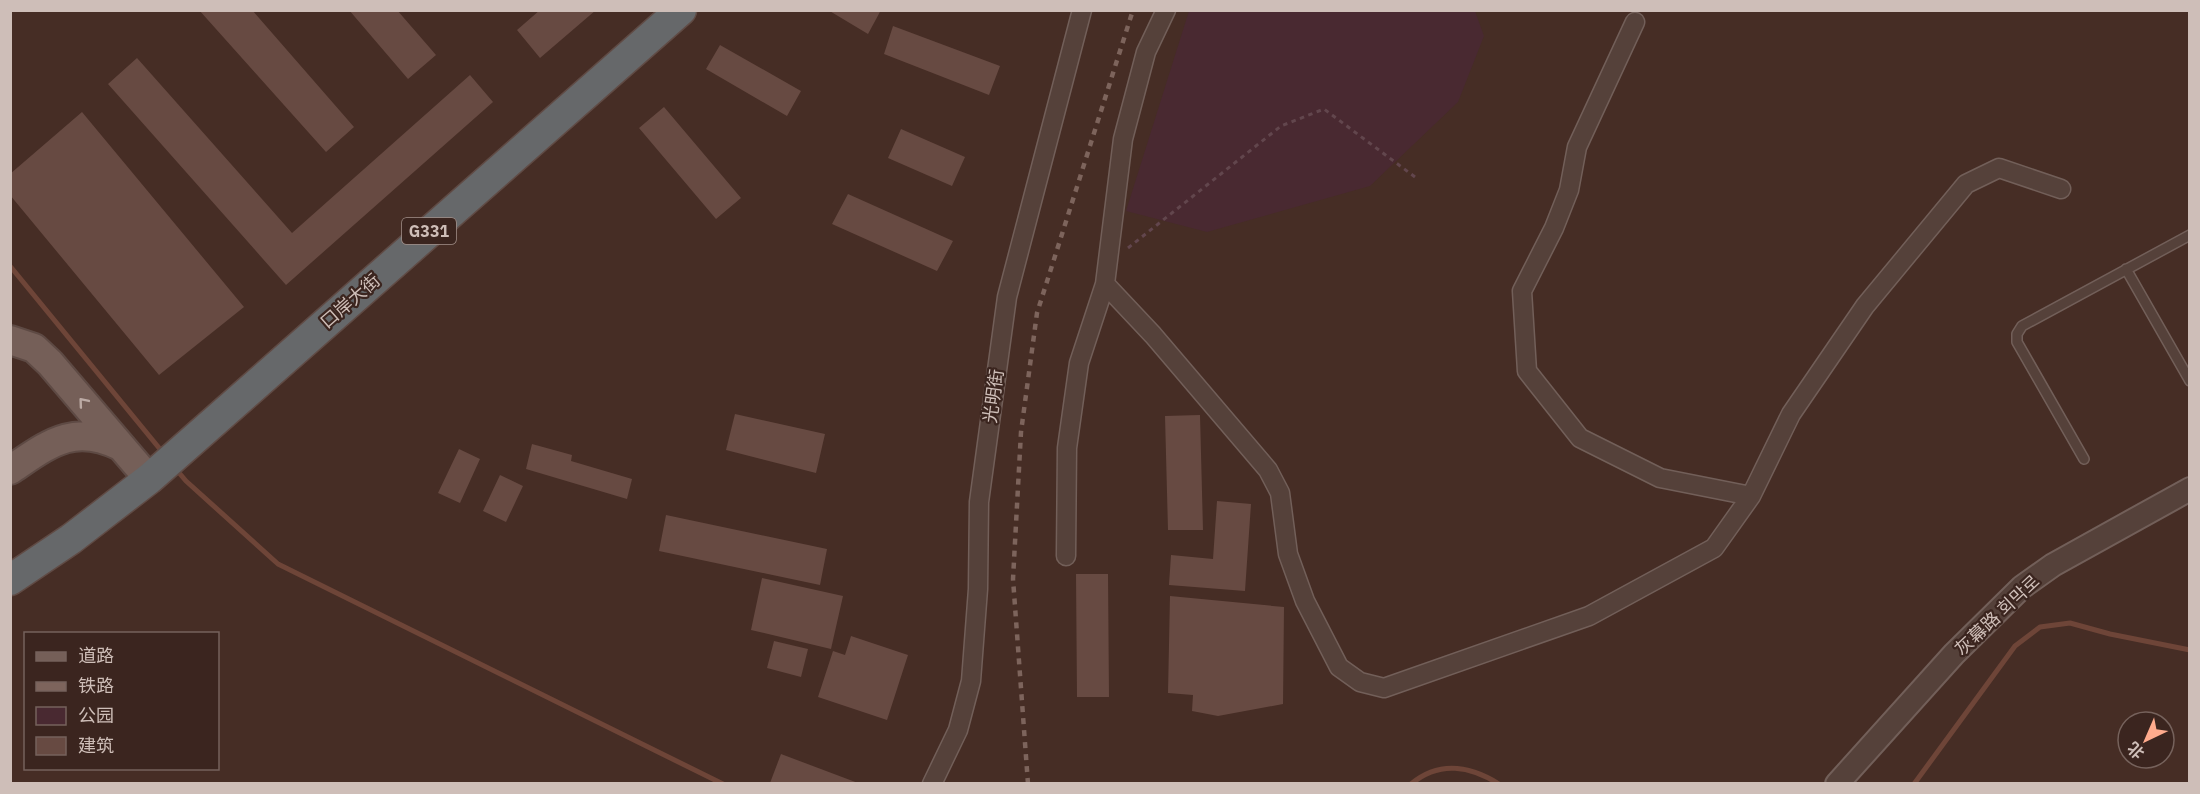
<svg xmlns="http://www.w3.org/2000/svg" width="2200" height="794" font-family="'IBM Plex Sans','Noto Sans SC','Noto Sans KR',sans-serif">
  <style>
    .green { fill: #492931 }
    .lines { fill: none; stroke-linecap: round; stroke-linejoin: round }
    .stream { stroke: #6e4538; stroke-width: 5 }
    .building { fill: #674a42 }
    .service-casing { stroke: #725f59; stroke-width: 12 }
    .minor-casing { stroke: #725f59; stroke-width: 21 }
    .tertiary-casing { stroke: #725f59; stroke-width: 26 }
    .primary-casing { stroke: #5e4a44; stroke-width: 32 }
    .trunk-casing { stroke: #604b45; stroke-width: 33 }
    .path { stroke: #62464d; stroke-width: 3; stroke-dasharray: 4.5 4.5; stroke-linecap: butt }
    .service { stroke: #55413a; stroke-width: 9 }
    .minor { stroke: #55413a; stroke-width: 18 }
    .tertiary { stroke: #55413a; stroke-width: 22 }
    .primary { stroke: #755f58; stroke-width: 28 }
    .trunk { stroke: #66686a; stroke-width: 30 }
    .rail { stroke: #7d645c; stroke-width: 4.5; stroke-dasharray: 6 6; stroke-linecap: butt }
    .oneway { stroke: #bcaba5 }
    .labels { text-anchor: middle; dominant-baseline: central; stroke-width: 4.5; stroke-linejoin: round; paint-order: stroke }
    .shield { fill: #3b251f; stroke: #a2908a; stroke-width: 1.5 }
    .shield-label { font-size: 16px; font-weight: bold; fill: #cebeb8 }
    .street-label { font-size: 18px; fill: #cebeb8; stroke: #3b251f }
  </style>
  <rect width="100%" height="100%" fill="#462d25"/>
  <path class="green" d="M1189,11h286l9,25 -26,66 -88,84 -163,46 -81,-21z"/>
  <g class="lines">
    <path class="stream" d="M10,266l154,188
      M175,468l11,13 92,83 445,220
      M1411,784c29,-24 59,-18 88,0
      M1914,784l101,-138 25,-19 30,-4 40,11 80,16"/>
  </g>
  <path class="building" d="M199,10h53l102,117 -28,25z
    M349,10h48l39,45 -28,24z
    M540,10h56l-56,48 -23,-28z
    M828,10h53l-13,24z
    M893,26l107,40 -11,29 -105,-41z
    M720,45l81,46 -14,25 -81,-47z
    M137,58l155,175 178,-158 23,27 -207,183 -178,-201z
    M664,107l77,91 -25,21 -77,-91z
    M82,112l162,195 -85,68 -149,-180v-21z
    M901,129l64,28 -13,29 -64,-28z
    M848,194l105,47 -16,30 -105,-47z
    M735,414l90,20 -9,39 -90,-23z
    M1200,415l3,115h-35l-3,-114z
    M532,444l40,11 -1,6 61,18 -5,20 -101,-30z
    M459,449l21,10 -20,44 -22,-10z
    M500,475l23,11 -17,36 -23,-11z
    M1217,501l34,3 -6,87 -76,-6 2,-30 42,4z
    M666,515l161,34 -7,36 -161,-34z
    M1076,574h32l1,123h-32z
    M762,578l81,18 -12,53 -80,-19z
    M1170,596l114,11 -1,97 -65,12 -26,-5 1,-16 -25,-2z
    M851,636l57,19 -21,65 -69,-23 15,-46 12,4z
    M774,641l34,8 -7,28 -34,-9z
    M781,754l77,29v1l-88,-1z"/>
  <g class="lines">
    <defs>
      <path id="service" d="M2126,269l64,112
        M2084,459l-67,-117v-8l5,-8 168,-91"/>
      <path id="minor" d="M1635,22l-58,125 -8,43 -15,38 -32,63 5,80 53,67 80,40 91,18
        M1105,284l48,51 115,135 12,23 8,61 17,47 34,66 21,15 24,6 205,-72 125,-68 37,-52 40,-82 74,-108 101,-122 33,-16 62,21
        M1066,556l1,-108 12,-85 26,-79 18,-145 23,-87 20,-42
        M932,784l26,-54 13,-49 7,-92 1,-87 28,-205 75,-287"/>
      <path id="tertiary" d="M1837,784l117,-130 68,-67 31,-22 137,-76"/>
      <path id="primary" d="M10,340l24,8 16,15 99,116
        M10,470c39,-26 63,-47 110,-24"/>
      <path id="trunk" d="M10,580l61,-41 78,-60 532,-469"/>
    </defs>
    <use href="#service" class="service-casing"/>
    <use href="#minor" class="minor-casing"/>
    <use href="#tertiary" class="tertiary-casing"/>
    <use href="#primary" class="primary-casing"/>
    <use href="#trunk" class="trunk-casing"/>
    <path class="path" d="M1128,248l153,-122 43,-17 91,68"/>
    <use href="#service" class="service"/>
    <use href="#minor" class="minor"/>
    <use href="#tertiary" class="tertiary"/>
    <use href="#primary" class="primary"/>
    <use href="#trunk" class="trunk"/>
    <path class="rail" d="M1028,784l-15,-205 8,-147 16,-119 96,-303"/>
  </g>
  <defs><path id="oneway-chevron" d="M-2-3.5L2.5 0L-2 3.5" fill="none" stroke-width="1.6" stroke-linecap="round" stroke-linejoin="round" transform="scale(1.5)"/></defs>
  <use class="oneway" href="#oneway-chevron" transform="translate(83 402) rotate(-130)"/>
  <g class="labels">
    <rect class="shield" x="402" y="218" width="54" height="26" rx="4.5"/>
    <g class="shield-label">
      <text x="429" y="231">G331</text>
    </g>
    <g class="street-label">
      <text transform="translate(350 301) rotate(-41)">口岸大街</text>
      <text transform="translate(993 396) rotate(-82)">光明街</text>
      <text transform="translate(1997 615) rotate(-43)">灰幕路 회막로</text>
    </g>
  </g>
  <rect width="2200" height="794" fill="none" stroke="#cebeb8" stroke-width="24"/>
  <rect x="24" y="632" width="195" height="138" fill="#3b251f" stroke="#76625c" stroke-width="1.5"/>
  <rect x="36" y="652" width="30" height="9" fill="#755f58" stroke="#76625c" stroke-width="1.5"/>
  <text x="78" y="662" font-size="18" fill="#cebeb8">道路</text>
  <rect x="36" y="682" width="30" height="9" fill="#7d645c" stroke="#76625c" stroke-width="1.5"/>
  <text x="78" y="692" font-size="18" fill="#cebeb8">铁路</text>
  <rect x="36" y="707" width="30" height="18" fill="#492931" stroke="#76625c" stroke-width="1.5"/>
  <text x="78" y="722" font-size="18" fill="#cebeb8">公园</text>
  <rect x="36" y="737" width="30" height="18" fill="#674a42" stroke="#76625c" stroke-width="1.5"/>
  <text x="78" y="752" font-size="18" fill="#cebeb8">建筑</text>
  <g transform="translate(2146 740) rotate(224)"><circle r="28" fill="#3b251f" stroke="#76625c" stroke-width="1.5"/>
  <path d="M0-4.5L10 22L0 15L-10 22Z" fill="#ffab8d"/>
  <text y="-9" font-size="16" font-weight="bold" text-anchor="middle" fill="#cebeb8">北</text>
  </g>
</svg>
